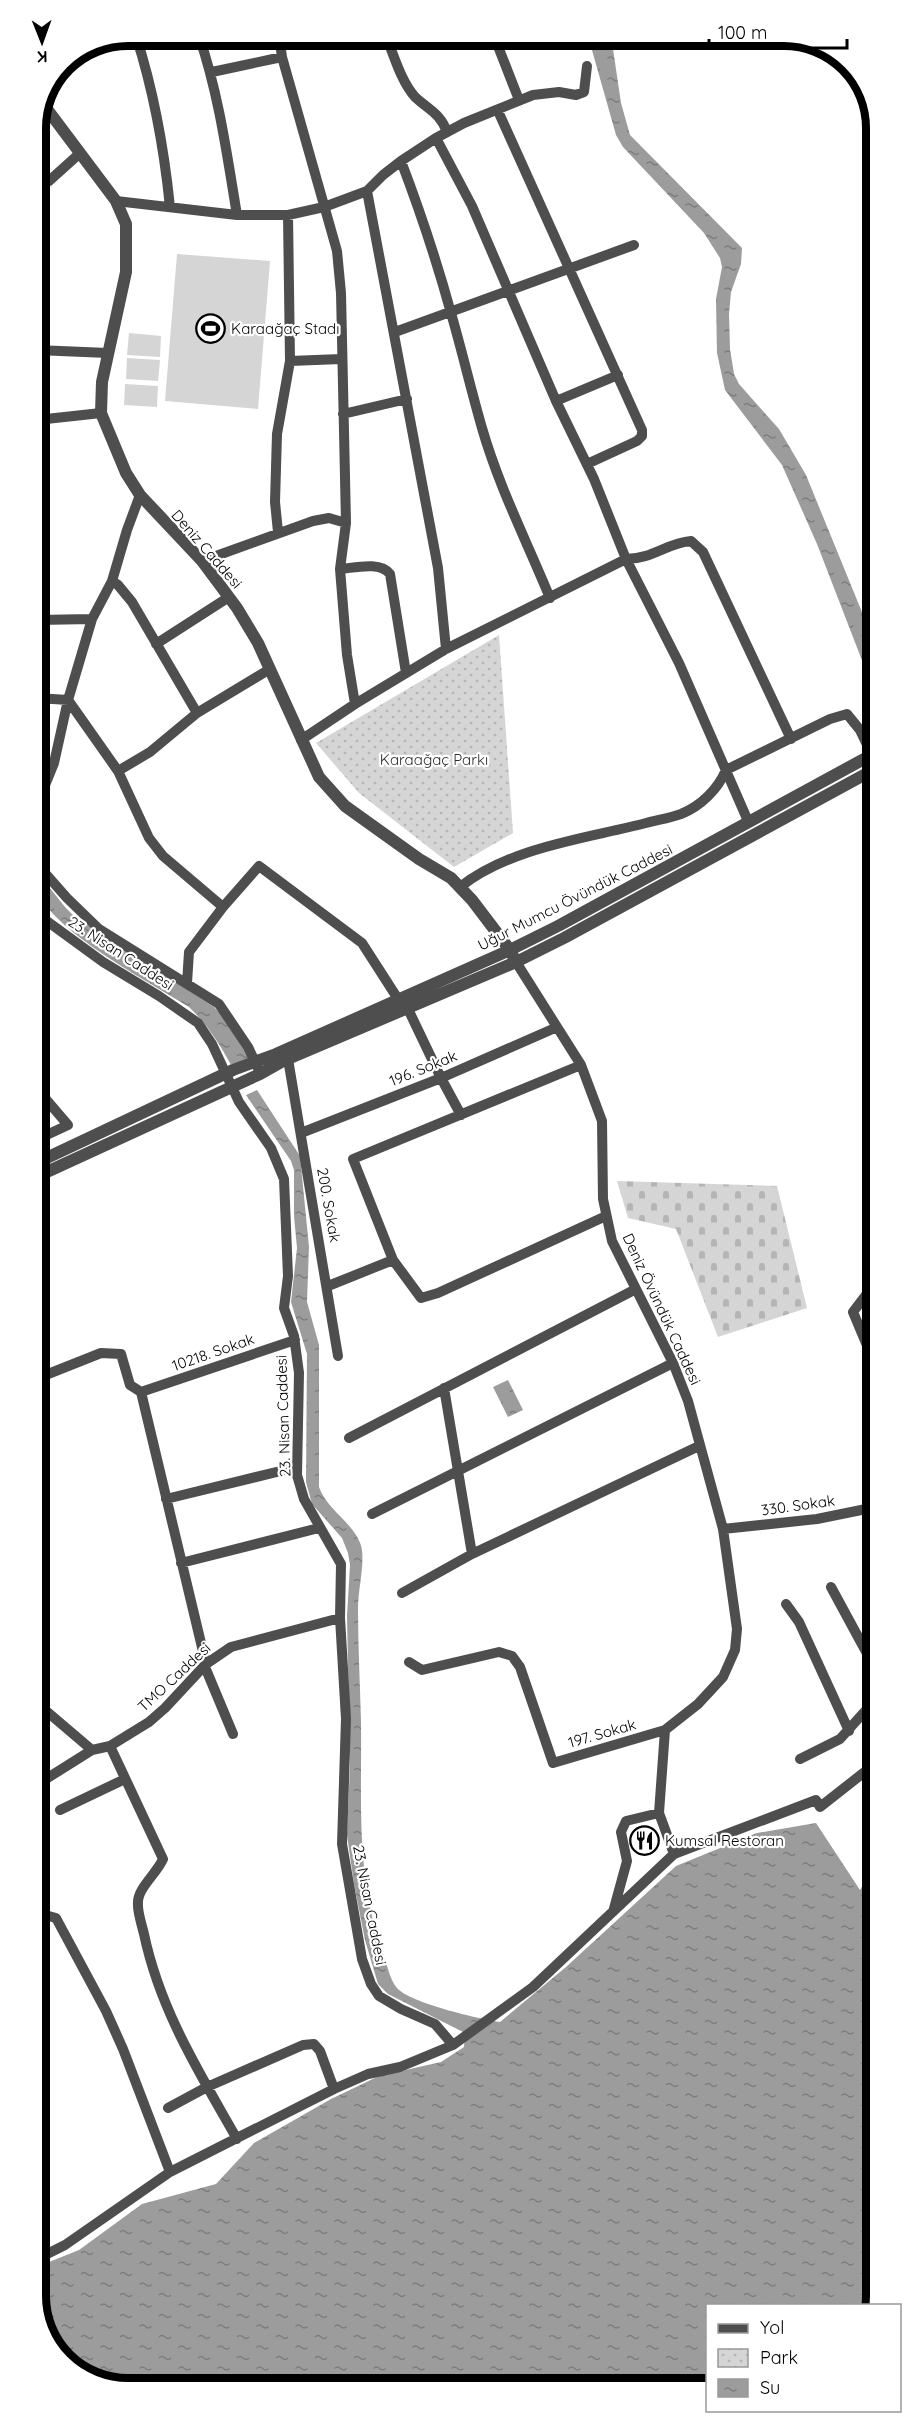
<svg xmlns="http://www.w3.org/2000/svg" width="913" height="2424" font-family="Quicksand,sans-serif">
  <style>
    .cemetery { fill: url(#cemetery-stones) }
    .park { fill: url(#park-dots) }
    .pitch { fill: #d5d5d5 }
    .water { fill: url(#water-ripples) }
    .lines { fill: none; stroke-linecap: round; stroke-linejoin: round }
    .minor { stroke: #4e4e4e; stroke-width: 10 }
    .tertiary { stroke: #4e4e4e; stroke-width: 12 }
    .labels { text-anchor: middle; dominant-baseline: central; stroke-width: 4.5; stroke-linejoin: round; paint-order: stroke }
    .poi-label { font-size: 15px; fill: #000; stroke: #fff; text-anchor: start }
    .street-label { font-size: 15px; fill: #000; stroke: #fff }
    .park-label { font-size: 15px; fill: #2c2c2c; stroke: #fff }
    .rim { fill: none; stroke: #000; stroke-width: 8 }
  </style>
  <defs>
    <pattern id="cemetery-stones" width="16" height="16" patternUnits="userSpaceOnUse" patternTransform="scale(1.5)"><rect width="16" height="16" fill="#d5d5d5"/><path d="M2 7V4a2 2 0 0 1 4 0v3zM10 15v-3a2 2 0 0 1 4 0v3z" fill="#b5b5b5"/></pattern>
    <pattern id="park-dots" width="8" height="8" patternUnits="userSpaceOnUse" patternTransform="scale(1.5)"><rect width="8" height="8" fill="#d5d5d5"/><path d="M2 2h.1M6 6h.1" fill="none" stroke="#b5b5b5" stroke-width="1.8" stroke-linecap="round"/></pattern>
    <pattern id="water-ripples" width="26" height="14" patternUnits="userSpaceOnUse" patternTransform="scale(1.5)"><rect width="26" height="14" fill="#9c9c9c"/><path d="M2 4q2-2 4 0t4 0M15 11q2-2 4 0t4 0" fill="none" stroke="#7d7d7d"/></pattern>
  </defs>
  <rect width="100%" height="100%" fill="#fff"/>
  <path class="cemetery" d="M617,1181l160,5 30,122 -89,29 -42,-108 -48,-11z"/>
  <path class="park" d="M499,635l14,198 -59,34 -95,-74 -43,-50z"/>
  <path class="pitch" d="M177,254l93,7 -12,148 -93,-8z
    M129,333l32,3 -1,21 -33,-2z
    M127,358l33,2 -2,21 -32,-2z
    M125,384l33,2 -1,21 -33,-2z"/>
  <path class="water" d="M588,36h19l6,13 8,54 9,32 112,113 -1,16 -10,28 -2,22 1,35 4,25 5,10 40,45 27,46 69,169v50l-58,-150 -35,-79 -57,-75 -8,-37 -1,-54 6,-32 -2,-9 -16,-25 -81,-86 -7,-12z
    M37,872l28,35 10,10 139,90 11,11 24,40 -18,7c-12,-22 -24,-41 -42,-58 -41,-26 -128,-71 -150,-112 -3,-6 -2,-16 -2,-23z
    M257,1090l43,66 9,91 -2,55 12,43v142c8,24 39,38 43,63 2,19 -4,39 -4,59 0,37 2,75 3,113 1,82 -6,158 24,237 3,10 6,22 12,29 13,15 82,31 103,34l66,-55 110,-101 81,-33 59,-10 44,67 16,-26 1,432 -3,9 -166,1 -1,79 -585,3 -54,-23 -29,-45v-54l40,-16 63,-46 74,-20 38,-41 77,-44 48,-23 62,-14 23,-15 1,-14 -77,-39 -10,-10 -13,-44 -11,-56 -7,-49 3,-71 -3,-148 3,-51 -2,-12 -6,-15 -30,-34 -6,-22 1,-128 -16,-52 6,-54 -3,-32v-46l-3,-9 -45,-66z
    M508,1380l15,30 -15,7 -15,-30z"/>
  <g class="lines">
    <path class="minor" d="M136,36c18,56 28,112 34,171
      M199,36c20,59 28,119 38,179
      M279,36l3,21 55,194 4,42 5,230 -6,46 7,86 8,49
      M386,36c8,20 15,45 29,61 13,12 26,17 32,35
      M494,36l25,64
      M212,72l70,-15
      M498,111l144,319v6l-5,5 -50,23
      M436,138l36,68 84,195 38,78 32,80 53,104 69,158
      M401,161c19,50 36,101 50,152 11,38 20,77 31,115 17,59 45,114 68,170
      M36,185l13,-4 30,-27
      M367,191l71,377 8,81
      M116,201l121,14h51l36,-8 43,-16 16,-16 18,-14 35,-23 28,-15 69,-28 26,-3 17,3 8,-3 3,-26
      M395,332l239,-87
      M36,350l72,3
      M39,350l1,-165
      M290,361l51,-2
      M556,401l62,-26
      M343,414l64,-15
      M37,420l64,-7
      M278,532l-3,-30 2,-68 13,-73 -2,-146
      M202,561l111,-40 16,-3 17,5
      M340,569c14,-1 40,-8 50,5l16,99
      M112,581l6,4 14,17 65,111
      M37,620l55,-1
      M156,644l73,-47
      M37,698l31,2 50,71 31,67 14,18 60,51
      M301,740l54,-36 91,-55 180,-90c26,0 41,-16 65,-18l12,11 88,187
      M118,771l32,-19 47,-39 73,-44
      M37,796l6,-6 11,-27 14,-63 24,-81 20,-38 15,-51 13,-35
      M37,864l30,34 32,31 120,75 29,43 10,21
      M460,887c51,-40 124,-48 186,-64 11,-3 24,-5 35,-9 20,-8 37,-25 45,-44l104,-51 17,-5 13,16 12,25
      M37,911l7,8 59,43 56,34 39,27 14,21 27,58 32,46 13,31 4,97 -4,32 10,28 5,37 -2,102 7,24 37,65 -1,54 6,101 -4,125 20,115 9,25 8,12 22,13 34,15 18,21
      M187,983l2,-31 34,-45 36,-41 103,77 36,56
      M408,1009l33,69 20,37
      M288,1059l50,297
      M581,1065l-228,94 40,101 28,38 17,-5 168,-77
      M38,1090l30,35 -30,14
      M301,1133l140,-55 114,-50
      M328,1286l65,-26
      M876,1287l-7,4 -16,21 13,31 10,12
      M38,1378l63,-25 20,1 9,31 11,7 65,272
      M444,1388l28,166
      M141,1392l154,-52
      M349,1438l287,-149
      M166,1499l131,-32
      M372,1514l301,-151
      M723,1529l94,-10 59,-12
      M181,1563l138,-35
      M831,1587l45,83
      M402,1593l70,-39 227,-108
      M786,1604l13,18 50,109
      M409,1662l13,8 77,-18 13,4 8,11 33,96 112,-33 33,-26 25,-27 12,-27 2,-21 -14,-100 -35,-128 -15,-38 -61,-122 -9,-42 -1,-78 -21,-56 -65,-103
      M205,1667l28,67
      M38,1704l54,46
      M665,1730l-6,83 15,41
      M110,1746l53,113c-6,14 -25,29 -25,43 -1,10 4,23 6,32 16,76 55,138 93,205
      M800,1759l40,-20 36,-40
      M38,1784l54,-34 18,-4 39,-24 16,-14 41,-44 25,-17 109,-29
      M60,1810l65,-31
      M613,1912l14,-51 -6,-29 5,-11 33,-8
      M39,1917l6,-2 11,3 50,93 17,38 47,123
      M168,2108l39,-21 96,-42 11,-1 6,7 14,38
      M39,2136v1
      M39,2258l26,-13 105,-73 164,-83 34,-15 32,-7 53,-22 80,-58 141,-133 142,-54 4,7 56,-44"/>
    <path class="tertiary" d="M44,105l72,96 10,23v48l-24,110 -1,31 25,60 14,22 62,66 35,47 21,35 61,134 26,29 74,53 32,19 21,22 38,50 6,12
      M38,1162l195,-92 43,-16 234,-104 48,-24 317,-173
      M38,1176l222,-102 23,-13 233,-99 48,-24 311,-169"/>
  </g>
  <defs>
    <symbol id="stadium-ring" viewBox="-11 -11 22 22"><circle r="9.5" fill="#fff" stroke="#000" stroke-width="1.5"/><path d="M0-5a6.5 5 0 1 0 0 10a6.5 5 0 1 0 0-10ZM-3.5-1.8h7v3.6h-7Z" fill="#000"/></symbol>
    <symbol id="restaurant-ring" viewBox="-11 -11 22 22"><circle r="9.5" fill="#fff" stroke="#000" stroke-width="1.5"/><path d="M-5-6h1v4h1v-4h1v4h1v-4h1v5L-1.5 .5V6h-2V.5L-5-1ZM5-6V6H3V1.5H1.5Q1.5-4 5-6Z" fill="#000"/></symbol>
  </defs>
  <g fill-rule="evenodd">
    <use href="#stadium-ring" x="194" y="312" width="33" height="33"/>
    <use href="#restaurant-ring" x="628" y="1824" width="33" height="33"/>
  </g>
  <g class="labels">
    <g class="poi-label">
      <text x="231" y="328">Karaağaç Stadı</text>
      <text x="665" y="1840">Kumsal Restoran</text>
    </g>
    <g class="street-label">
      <text transform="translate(207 549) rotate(49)">Deniz Caddesi</text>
      <text transform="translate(575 897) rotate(-27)">Uğur Mumcu Övündük Caddesi</text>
      <text transform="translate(121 953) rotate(33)">23. Nisan Caddesi</text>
      <text transform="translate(423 1068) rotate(-22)">196. Sokak</text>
      <text transform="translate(329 1205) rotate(80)">200. Sokak</text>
      <text transform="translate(662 1309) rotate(65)">Deniz Övündük Caddesi</text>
      <text transform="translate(213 1352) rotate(-19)">10218. Sokak</text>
      <text transform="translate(283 1416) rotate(-92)">23. Nisan Caddesi</text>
      <text transform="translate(798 1505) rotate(-8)">330. Sokak</text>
      <text transform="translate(174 1677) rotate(-43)">TMO Caddesi</text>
      <text transform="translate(602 1733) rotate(-16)">197. Sokak</text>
      <text transform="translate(370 1905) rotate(79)">23. Nisan Caddesi</text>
    </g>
    <g class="park-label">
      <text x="434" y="759">Karaağaç Parkı</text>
    </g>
  </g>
  <path d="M0 0H913V2424H0ZM128 46H784A82 82 0 0 1 866 128V2296A82 82 0 0 1 784 2378H128A82 82 0 0 1 46 2296V128A82 82 0 0 1 128 46Z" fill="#fff" fill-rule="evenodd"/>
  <path class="rim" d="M128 46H784A82 82 0 0 1 866 128V2296A82 82 0 0 1 784 2378H128A82 82 0 0 1 46 2296V128A82 82 0 0 1 128 46Z"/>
  <rect x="706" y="2304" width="195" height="108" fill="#ffffff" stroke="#999999" stroke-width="1.5"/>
  <rect x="718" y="2324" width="30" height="9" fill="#4e4e4e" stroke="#999999" stroke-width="1.5"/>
  <text x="760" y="2334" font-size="18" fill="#000000">Yol</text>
  <rect x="718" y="2349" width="30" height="18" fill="url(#park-dots)" stroke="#999999" stroke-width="1.5"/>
  <text x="760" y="2364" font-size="18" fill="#000000">Park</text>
  <rect x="718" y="2379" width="30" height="18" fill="url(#water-ripples)" stroke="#999999" stroke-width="1.5"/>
  <text x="760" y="2394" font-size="18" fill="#000000">Su</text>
  <g transform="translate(42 42) rotate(179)" stroke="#ffffff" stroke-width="4.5" paint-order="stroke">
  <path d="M0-4.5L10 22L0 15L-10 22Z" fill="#000000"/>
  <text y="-9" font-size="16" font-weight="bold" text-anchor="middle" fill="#000000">K</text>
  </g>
  <path d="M709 39v9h138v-9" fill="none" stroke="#000000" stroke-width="3"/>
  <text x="718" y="39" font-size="18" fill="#000000" stroke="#ffffff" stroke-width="4.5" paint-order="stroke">100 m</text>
</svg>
